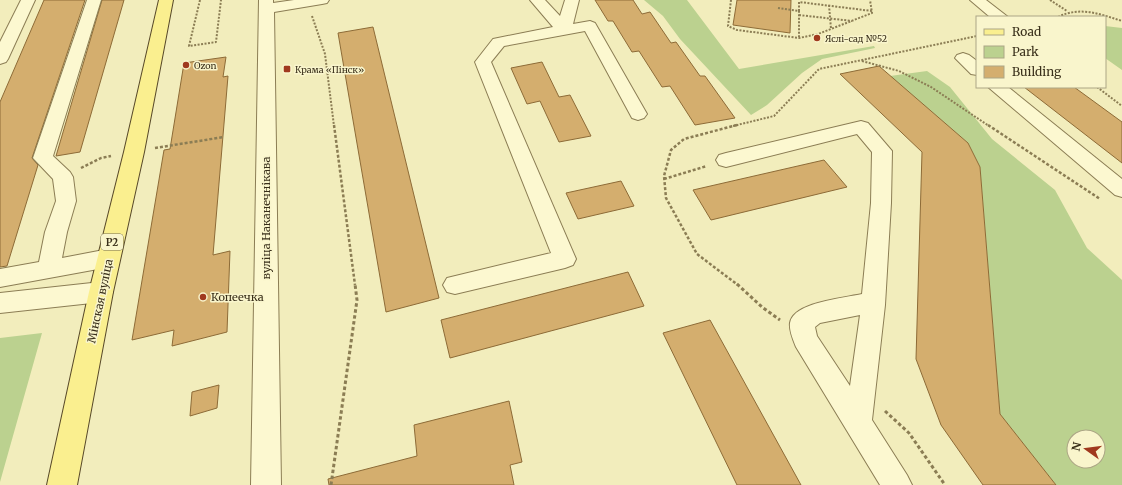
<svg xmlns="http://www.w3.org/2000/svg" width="1122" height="485" font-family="Merriweather,serif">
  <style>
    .green { fill: #bbd18f; fill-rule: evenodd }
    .building { fill: #d4ae6e; stroke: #8d6b37 }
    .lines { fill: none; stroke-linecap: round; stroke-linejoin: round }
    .minor-casing { stroke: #8b7d54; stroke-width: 2 }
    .major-casing { stroke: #584929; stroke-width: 2 }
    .path-far2 { stroke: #8b7d54; stroke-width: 2; stroke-dasharray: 2 1.5; stroke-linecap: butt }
    .path-far1 { stroke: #8b7d54; stroke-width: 2.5; stroke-dasharray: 3 2; stroke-linecap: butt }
    .path { stroke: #8b7d54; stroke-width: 3; stroke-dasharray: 3.5 2.5; stroke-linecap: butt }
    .minor { fill: #fcf8d0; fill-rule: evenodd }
    .major { fill: #faef8f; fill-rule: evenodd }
    .poi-dot { fill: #a0391e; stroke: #f9f5cc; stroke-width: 1.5 }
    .labels { text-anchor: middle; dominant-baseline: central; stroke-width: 3; stroke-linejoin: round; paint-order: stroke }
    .far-poi-label { font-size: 9px; fill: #392f1a; stroke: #f9f5cc; text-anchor: start }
    .shield { fill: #f9f5cc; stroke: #736a4f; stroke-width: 1 }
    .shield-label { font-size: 10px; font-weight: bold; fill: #392f1a }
    .street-label { font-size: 11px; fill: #392f1a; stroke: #f9f5cc }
    .poi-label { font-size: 11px; fill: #392f1a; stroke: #f9f5cc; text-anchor: start }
  </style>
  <rect width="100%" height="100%" fill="#f2edbc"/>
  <path class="green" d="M644,0h43l52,69 135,-23 1,2 -53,11 -20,14 -35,32 -16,10 -71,-76 -17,-23z
    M1105,26l17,2v42l-17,-12z
    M927,71l23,16 42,52 63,51 32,58 35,32v205h-66l-56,-71 -20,-247 -12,-24 -78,-67zM1074,437h24v24h-24z
    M42,333l-42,149v-144z"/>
  <path class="building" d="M44,0h41l-53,158 6,7 -31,101 -7,1v-165z
    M102,0h22l-44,152 -24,4z
    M595,0h38l9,14 8,-2 21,31 5,-1 24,34h5l30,42 -40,7 -25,-39 -8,1 -23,-36 -7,1 -19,-31h-5z
    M737,0h54l-1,33 -57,-8z
    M373,27l66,271 -53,14 -48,-279z
    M226,57l-3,20 5,-1 -15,179 17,-4 -3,81 -55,14 2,-16 -42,10 32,-190 6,-1 14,-86z
    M542,62l17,35 11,-2 21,41 -32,6 -19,-41 -13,3 -16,-36z
    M879,66l89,77 12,24 20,247 56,71h-73l-42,-60 -25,-66 6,-207 -82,-78z
    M1024,87h50l48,35v41z
    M824,160l23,27 -136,33 -18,-30z
    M621,181l13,25 -56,13 -12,-26z
    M628,272l16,34 -194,52 -9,-38z
    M710,320l91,165h-64l-74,-152z
    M219,385l-2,23 -27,8 2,-24z
    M509,401l13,61 -12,3 4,20h-185l-1,-6 89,-23 -3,-31z"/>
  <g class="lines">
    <defs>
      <path id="minor" d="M21,0h14l-27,59 -2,3 -6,2v-22z
        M87,0h14l-48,156 17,16 3,5 3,24 -9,31 -5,26 47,-9 8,3 3,6 -3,6 -8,3 -109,20v-18l39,-7 6,-30 11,-31 -3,-22 -20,-21z
        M259,0h14v3l21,-3h35l-2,3 -5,1 -48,8 7,473h-30z
        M530,0h15l15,16 5,-16h14l-6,24 17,-3 5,2 52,91 -3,4 -6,2 -6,-2 -47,-87 -81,15 -13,16 85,197 -3,6 -8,3 -110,26 -8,-2 -4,-7 4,-7 104,-25 -76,-191 18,-23 60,-12z
        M970,0h16l22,17h-18z
        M963,53l6,2 8,6v14l-6,-1 -16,-16 2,-3z
        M988,87h20l114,92v18l-7,-2z
        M861,121l7,2 24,28 -1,52 -6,102 -13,115 35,55 5,10h-32l-84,-138c-3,-7 -7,-17 -6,-24 3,-21 55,-25 72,-29l9,-91 1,-51 -15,-18 -131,33 -7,-2 -3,-5 3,-5 7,-2zM860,315l-10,71 -33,-50 -2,-9 5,-4z
        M101,282l8,3 4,7 -4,7 -8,3 -101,11v-20z"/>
      <path id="major" d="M159,0h14l-29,152 -31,140 -36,193h-30l42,-193 35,-140z"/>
    </defs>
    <use href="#minor" class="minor-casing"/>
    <use href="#major" class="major-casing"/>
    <path class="path-far2" d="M200,0l-11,46 27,-4 5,-42
      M731,0l-3,26 9,4 62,8 19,-4 54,-21 -2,-13
      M1050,0l17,11
      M829,5l2,24
      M778,8l21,3v27
      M799,11v-9l73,9
      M799,15l53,6
      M312,16l13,38 9,72
      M1058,17c22,-11 42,-3 64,4
      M862,61l37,10 32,16 58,39
      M1097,87l25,19
      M733,126l41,-10 45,-47 158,-33"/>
    <path class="path-far1" d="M334,125l21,160
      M737,125l-53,14 -13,11 -7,26 2,22 31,56 41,31
      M988,125l112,74
      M155,148l69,-11
      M81,168l20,-10 10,-2
      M664,179l43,-13"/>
    <path class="path" d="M737,284l25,23 18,13
      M885,411l24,22 36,52
      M331,485l26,-185 -2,-16"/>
    <use href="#minor" class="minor"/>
    <use href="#major" class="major"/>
  </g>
  <g class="poi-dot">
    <circle cx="817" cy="38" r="4"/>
    <circle cx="186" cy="65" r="4"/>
    <rect x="283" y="65" width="8" height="8" rx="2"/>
    <circle cx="203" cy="297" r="4"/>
  </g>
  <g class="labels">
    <g class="far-poi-label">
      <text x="825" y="38">Яслі-сад №52</text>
      <text x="194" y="65">Ozon</text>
      <text x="295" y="69">Крама «Пінск»</text>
    </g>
    <rect class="shield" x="101" y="234" width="22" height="16" rx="3"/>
    <g class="shield-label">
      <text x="112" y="242">Р2</text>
    </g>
    <g class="street-label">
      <text transform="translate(266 218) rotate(-90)">вуліца Наканечнікава</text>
      <text transform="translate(100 301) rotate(-78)">Мінская вуліца</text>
    </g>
    <g class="poi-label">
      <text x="211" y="297">Копеечка</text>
    </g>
  </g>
  <rect x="976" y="16" width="130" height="72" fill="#f9f5cc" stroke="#aca685"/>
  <rect x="984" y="29" width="20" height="6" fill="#faef8f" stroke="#aca685"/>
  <text x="1012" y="36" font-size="12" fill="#392f1a">Road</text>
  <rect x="984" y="46" width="20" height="12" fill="#bbd18f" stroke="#aca685"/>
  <text x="1012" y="56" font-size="12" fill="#392f1a">Park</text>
  <rect x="984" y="66" width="20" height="12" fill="#d4ae6e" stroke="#aca685"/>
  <text x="1012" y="76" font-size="12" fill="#392f1a">Building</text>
  <g transform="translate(1086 449) rotate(284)"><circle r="19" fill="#f9f5cc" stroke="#aca685"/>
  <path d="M0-3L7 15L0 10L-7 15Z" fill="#a0391e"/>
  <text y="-6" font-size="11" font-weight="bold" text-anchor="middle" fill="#392f1a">N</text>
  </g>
</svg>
